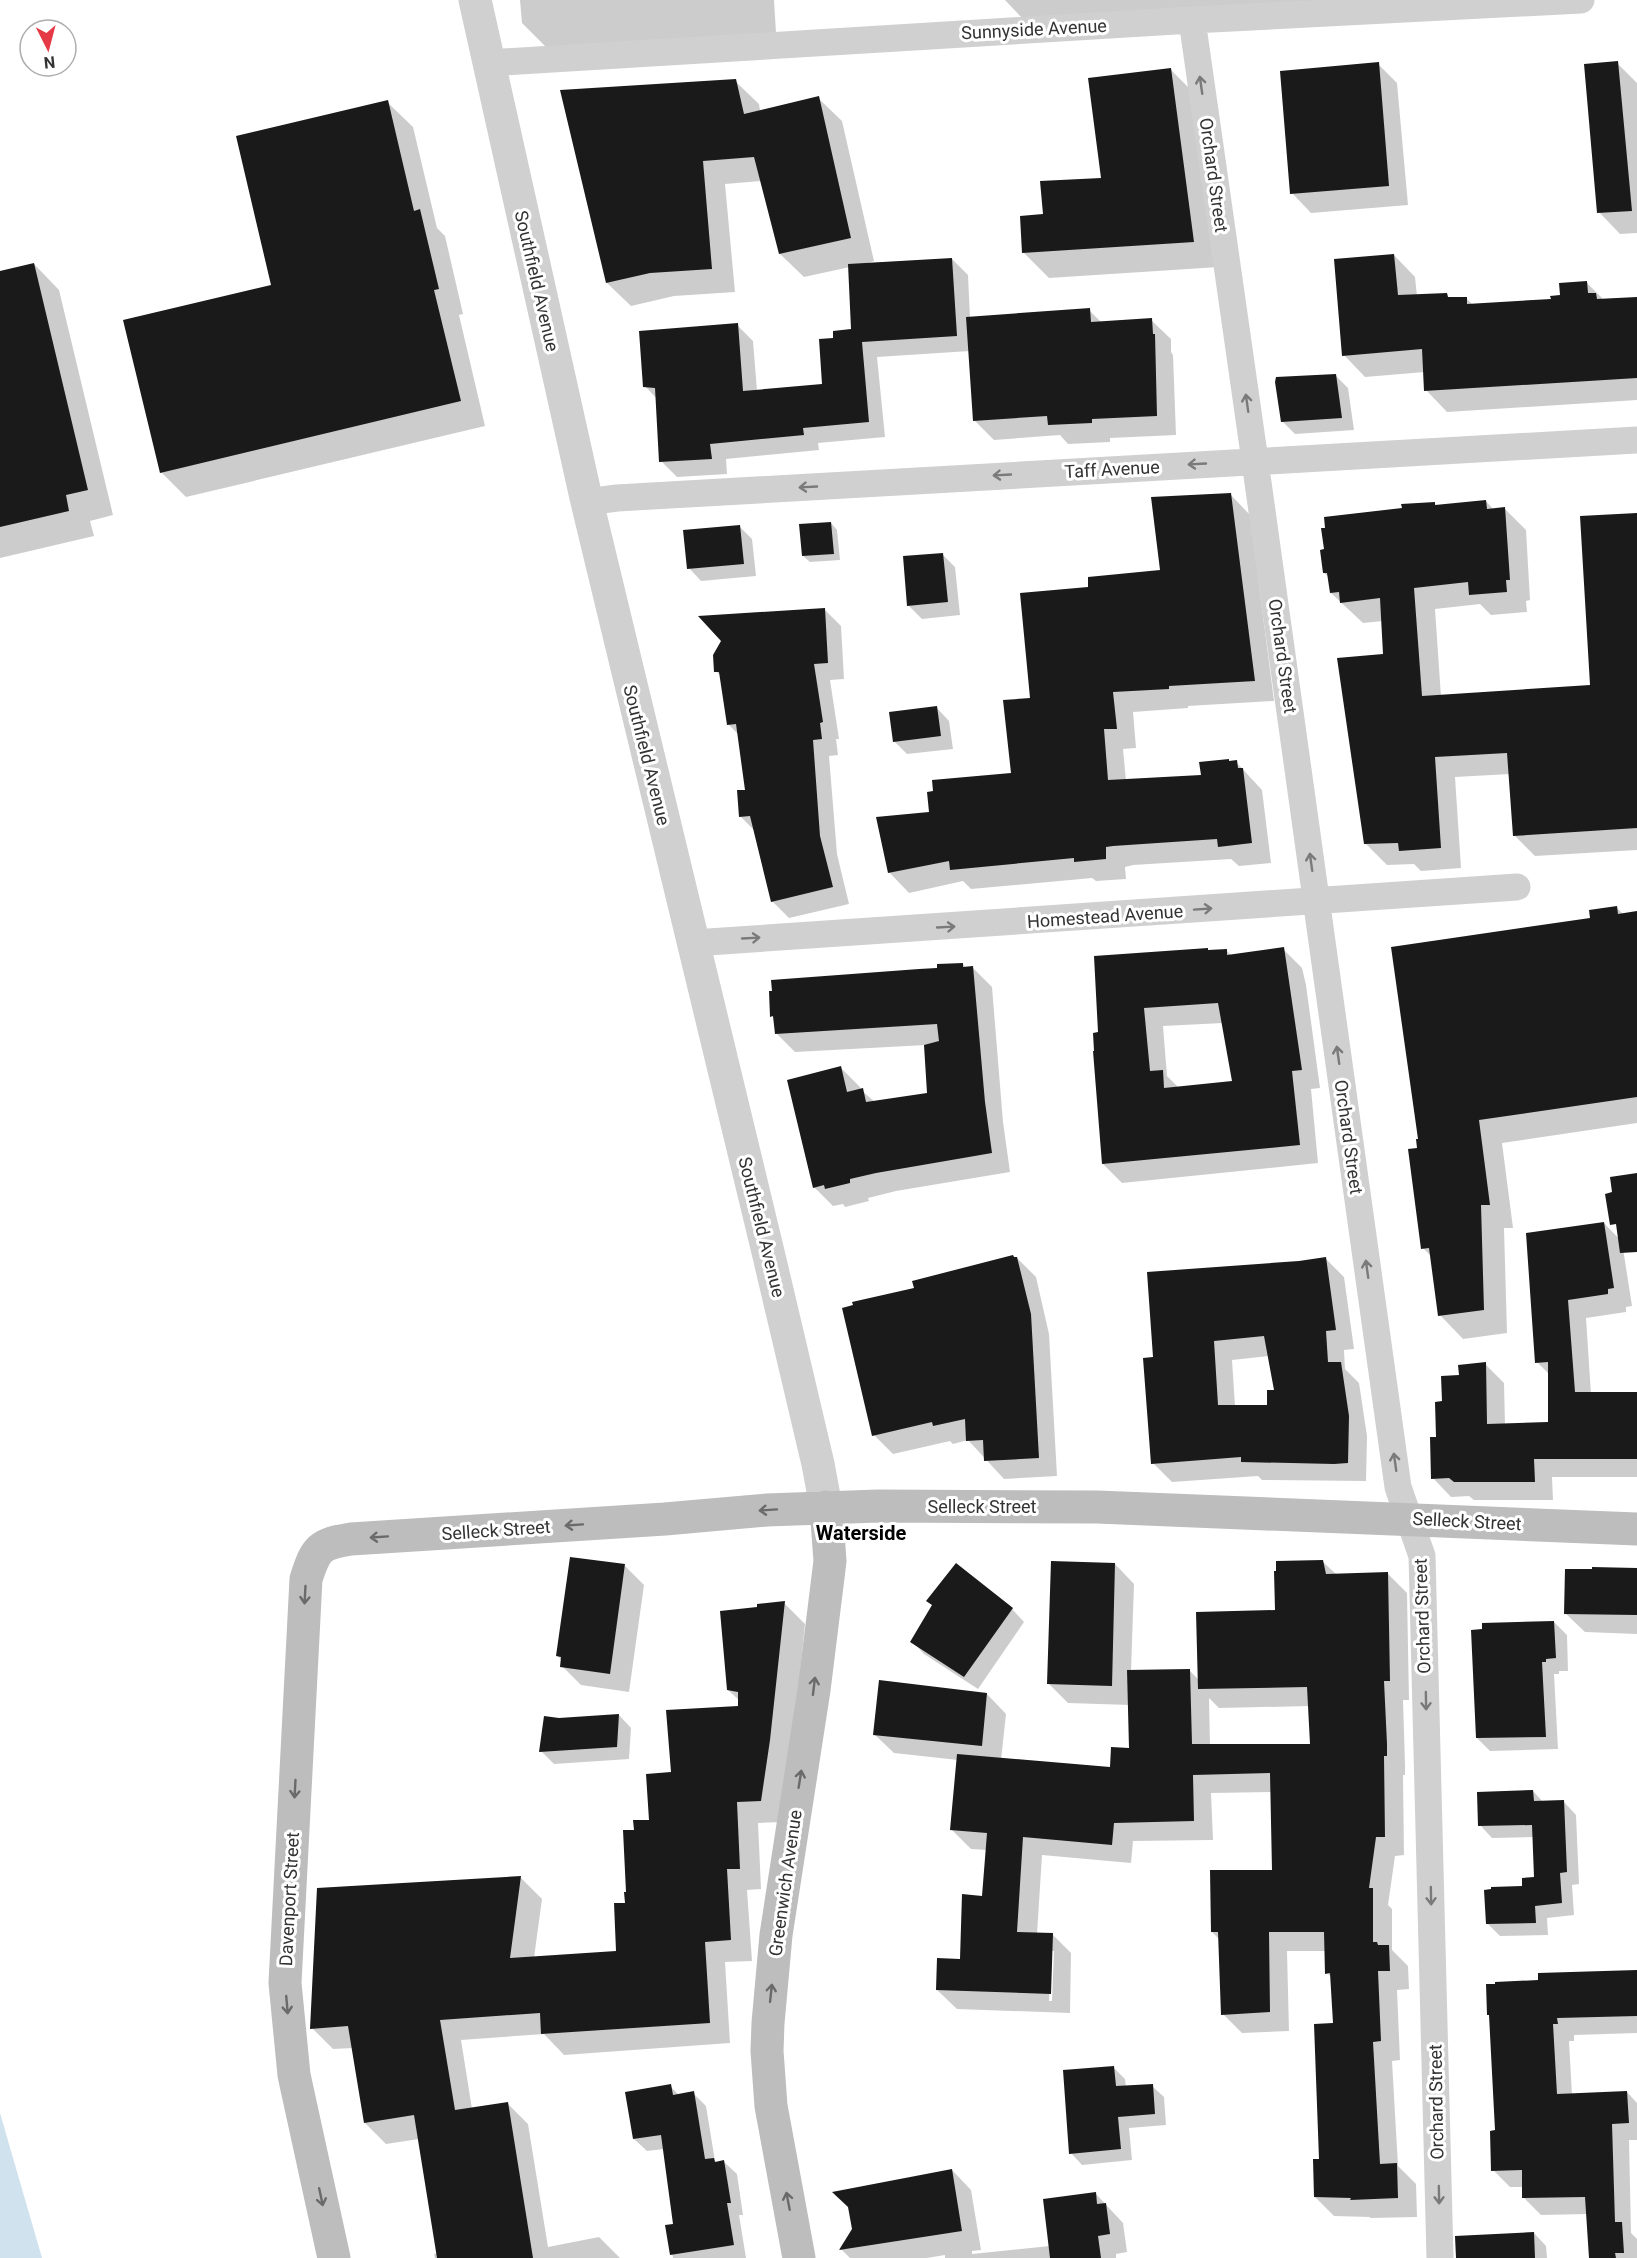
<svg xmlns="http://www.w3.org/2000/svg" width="1637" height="2258" font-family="Roboto,sans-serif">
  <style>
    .water { fill: #cfe2ee }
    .shadow { fill: #0003; fill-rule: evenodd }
    .building { fill: #1a1a1a; fill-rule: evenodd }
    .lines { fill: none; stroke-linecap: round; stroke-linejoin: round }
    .minor { stroke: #d0d0d0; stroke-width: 27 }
    .tertiary { stroke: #d0d0d0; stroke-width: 33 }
    .secondary { stroke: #bdbdbd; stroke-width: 33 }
    .oneway { stroke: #7a7a7a }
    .oneway2 { stroke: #6a6a6a }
    .labels { text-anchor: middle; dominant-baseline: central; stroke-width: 6; stroke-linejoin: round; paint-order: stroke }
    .street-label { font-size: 18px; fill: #333; stroke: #fff }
    .neighbourhood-label { font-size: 20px; font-weight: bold; fill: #000; stroke: #fff }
  </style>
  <rect width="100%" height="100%" fill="#fff"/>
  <path class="water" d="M0,2113l42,145h-42z"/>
  <path class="shadow" d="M520,0h254l2,33 -229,15 -25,-25z
    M1005,0h326l-309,18z
    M1617,63l20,20v150l-17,1 -21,-22z
    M1378,64l19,19 11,122 -97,8 -19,-20z
    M1170,69l26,26 23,172 -170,11 -26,-26 22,-37 58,-36z
    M735,81l24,23 1,7 58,-13 24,23 32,140 -6,2 84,-4 16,16 2,43 119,-8 13,13 49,-3 20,19v13l2,3 3,80 -66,3v4l-42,2 -8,-9 -66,5 -19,-19 -5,-70 -93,6 8,80 -67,6 1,7 -93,9 1,15 -50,3 -16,-16 -4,-62 -12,-13 92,-61 16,16 4,50 67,-5 11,-47 18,-8 -3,-64 -46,10 -24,-23 -19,-73 -36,3 10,108 -61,4 -43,10 -24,-23z
    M387,102l26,25 24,101 8,8 18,78 -4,1 26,111 -299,71 -25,-25z
    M1394,255l21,22 2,19 29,-1 5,4 15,-1 7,7 79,-4 35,-18 17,17 33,-1v101l-190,12 -21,-22 -1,-18 -60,5 -21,-22z
    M34,264l25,26 54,225 -23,6 4,15 -94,22v-286z
    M1335,375l13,13 6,42 -59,4 -13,-13z
    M1230,494l20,21 24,186 -86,5v2l-55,4 3,36 -13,1 3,32 76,-5 26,-16 2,2h6l26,28 9,73 -32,3 -8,-7 -98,6 -8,2 1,12 -30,2 -4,-3 -121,11 -8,-8 -54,12 -20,-21 42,-59 82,-39 19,-75 58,-110 71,-17z
    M1486,501l8,9 11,-1 21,21 4,70 -4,1 1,11 -36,3 -11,-11 -45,5 6,88 150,-11 46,-171v335l-102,6 -21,-21 -4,-61 -55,3 6,91 -40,3 -7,-7 -27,1 -21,-21 19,-189 -2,-34 -20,2 -32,-30 -2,-16 -5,-4 79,-64 31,-6 3,3z
    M831,523l6,7 3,30 -30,2 -7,-6z
    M739,526l13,13 4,37 -55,5 -12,-13z
    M942,554l13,13 5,48 -38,4 -13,-13z
    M824,609l17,17 3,53 -14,1 9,59h-3l2,16 -9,1 8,98 12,50 -60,14 -17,-17 -17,-70 -15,-15 6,-25 -7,-56 -11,-11 -7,-48 -5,-5z
    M937,708l12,13 4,28 -46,5 -13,-13z
    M1616,907l8,8 13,-2v210l-135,20 11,85h-9l3,105 -44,6 -23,-24 -8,-58 -9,-9 -4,-99 173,-230z
    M1283,949l19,19 4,17 14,103 -9,1 7,74 -196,20 -19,-19 -3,-131 109,-82 17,-1 6,6zM1223,1023l11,59 -55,6 -12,-12 -4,-50z
    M963,964l3,4h7l19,19 11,135 7,50 -114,19 -28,7 1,3 -24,6 -2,-3 -10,2 -19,-19 27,-119 19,19 1,3 14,12 54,-8 -3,-49 -131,7 -19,-19 -1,-14 -3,-3 147,-45z
    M1604,1223l18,19 10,64 -6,1v5l-40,6 5,76h46v83h-85l1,23h-79l-5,-4 -18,1 -18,-19 10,-75 17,-26 25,-13 19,19 1,42 45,-1v-49l-13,-13z
    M1017,1258l19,19 13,57 8,142 -53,3 -36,-39 -15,4 -3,-3 -57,13 -19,-19 42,-146z
    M1325,1258l19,19 10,72 -10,1 1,19 14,14 8,53 -1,45 -104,-1 -4,-4 -86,6 -19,-19 1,-105 145,-96zM1269,1356l6,35 -6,16 -34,-1 -3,-46z
    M1323,1562l14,13 51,-1 19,19 2,107h-6l2,64v11h-2l1,80 -9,1 -7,49 4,4v41l16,16 1,23 -12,1 3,70 -8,1 6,105 18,18 1,33 -46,1 -2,-1 -35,-1 -19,-19 19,-172 -3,-48 -4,-4 -1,-22h-39l2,80 -47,2 -19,-19 -3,-74 -8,-8 61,-61 -1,-79 -61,1 2,47 -80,1 -2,22 -89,-8 -5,79h15l19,19 -1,60 -113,-4 -20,-19 25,-29 22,-64 4,-47 -17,-1 -19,-19 6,-70 -64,-7 -20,-19 113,-40 19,20 -5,46 110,9 20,-19 -1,-45 -62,-2 -20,-20 67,-119 19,20 -3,87h59l9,9 77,-69zM1209,1698l10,10 91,-2 1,40h-101zM1051,1951h3l-2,50h-3z
    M625,1566l19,19 -15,107 -48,-7 -19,-19v-5l-4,-5z
    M1637,1570v64l-52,-2 -20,-19z
    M784,1603l21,21 -14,138 -9,60 -24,1 3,66 -14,1 5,71 -27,1 5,81 -166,12 -20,-21 -83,6 11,69 35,-6 21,21 20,123 51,-10 21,21h-185l-1,-4 4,-1 -19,-114 -33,5 -21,-21 -12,-75 -20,1 -21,-21 7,-139 202,-11 21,21 -8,59 84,-5 17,-122 15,-10 23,-48 66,-66 1,-6 -12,-11 31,-81z
    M1012,1609l12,13 -46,67 -54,-35 -12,-13z
    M1554,1622l13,13 1,36h-9v3h-5l4,75 -68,2 -13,-13z
    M619,1715l12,13 -2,31 -75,5 -13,-13 18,-32z
    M1533,1791l11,12 20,-1 12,13 3,69 -7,1 2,30 -27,3 1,17 -48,1 -13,-13 37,-36 11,-8 -1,-42 -42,1 -12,-13z
    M1637,1972v61l-63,2v6h-5l3,54 55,-3 10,11v37h-8l2,93 6,6v19h-47l-2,-44 -47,1 -17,-17 -1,-11h-13l-17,-17 4,-38 -6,-115 -3,-3 52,-32z
    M1113,2067l12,12 1,8 26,-1 12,11 2,28 -37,3 3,32 -50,5 -11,-12z
    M670,2086l10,10 13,-3 13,13 9,55 2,2 7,-1 13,12 6,41h-4l7,43h-73l-6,-32 8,-1 -11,-76 -17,2 -13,-12z
    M952,2170l19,20 10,60 -9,1v3l78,-8 46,-52 27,29 4,29 -11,2v4h-171v-3l-18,3h-77l-9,-9z
    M1534,2233l12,13 1,12h-69z"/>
  <path class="building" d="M1618,61l14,150 -35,2 -13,-149z
    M1379,62l10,124 -99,8 -10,-123z
    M1171,68l23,174 -172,11 -2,-37 23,-2 -3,-33 61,-3 -13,-100z
    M736,79l8,35 75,-18 32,142 -72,16 -25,-97 -51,4 9,108 -62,4 -44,10 -46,-193z
    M388,100l26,111 6,-2 19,80 -5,1 27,111 -301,72 -37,-153 148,-35 -35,-149z
    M1394,254l4,41 49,-2 1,4h19v7l84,-5 -1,-3 10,-1 -1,-12 28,-2 1,12h8l1,6 40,-2v81l-213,13 -2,-42 -80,7 -8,-97z
    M952,258l5,78 -95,6 7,80 -66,6 1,7 -94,9 2,15 -53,3 -4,-74 -12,-1 -4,-56 99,-8 5,68 79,-7 -3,-45 14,-1v-7l18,-2 -3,-65z
    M34,263l54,227 -22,5 3,16 -69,16v-256z
    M1090,308l1,14 61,-4 1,16h2l2,82 -65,3v4l-44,2 -1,-9 -74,5 -7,-104z
    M1336,374l6,44 -61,4 -6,-40 1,-5z
    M1231,493l24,188 -86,5v3l-56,3 4,37h-13l4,51 93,-5 -2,-13 30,-3v2l8,-1 1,8h5l9,75 -34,4 -1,-8 -104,7 -7,1v12l-32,3v-4l-124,12 -1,-9 -61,12 -12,-56 53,-5 -2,-20 6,-1 -1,-11 79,-7 -8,-73 27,-2 -10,-105 68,-6v-10l72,-7 -9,-73z
    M1486,500l1,9 18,-2 5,73h-4l1,12 -38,3 -1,-13 -54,6 8,108 168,-11 -10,-169 57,-3v315l-124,8 -6,-83 -72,4 6,91 -42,3 -1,-8 -34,1 -27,-186 46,-4 -3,-56 -40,5 -1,-11 -9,1 -3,-20h-4l-3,-23 4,-1 -3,-21h4l-1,-11 78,-9 -1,-4 34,-2v3z
    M831,522l3,32 -32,2 -3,-32z
    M740,525l4,39 -57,5 -4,-39z
    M943,553l5,49 -41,4 -4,-50z
    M825,608l3,55 -14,1 9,58 -3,1 2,16 -9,1 7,96 13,51 -62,15 -21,-86 -11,1 -2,-27h8l-9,-66 -9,1 -8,-53h-5l-1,-17 8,-14 -23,-25z
    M937,706l4,30 -48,6 -4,-30z
    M1617,906l1,8 19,-3v186l-158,23 11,85h-9l3,105 -46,6 -9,-68 -8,1 -13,-100 9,-1 -1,-9h2l-27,-192 199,-29 -1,-8z
    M1284,947l18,123 -10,1 8,74 -198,19 -9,-113h1l-1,-18 5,-1 -4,-76 114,-8v2l19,-1v6zM1218,1003l14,78 -68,7 -1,-18 -13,1 -6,-63z
    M963,963v4l10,-1 12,136 7,51 -116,20 -26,6v4l-25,6 -1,-4 -11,3 -26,-108 54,-14 6,26 16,-4 3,14 61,-9 -3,-48 15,-4 -2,-17 -162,10 -2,-18 -3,1 -1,-26h3l-1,-11 148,-11 18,-1v-4z
    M1637,1173v79l-17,1 -4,-29 -6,1 -5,-31 7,-2 -2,-15z
    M1604,1222l10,66 -6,1v5l-40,6 7,92h62v67h-103l1,23h-81l-5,-4 -18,1 -1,-42h6l-1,-35 7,-1 -1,-25 18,-1 -1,-10 28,-3 1,62 61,-2v-60l-13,1 -9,-130z
    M1013,1255l1,2h3l14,57 8,144 -55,3 -1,-21 -17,1 -1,-22 -32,7 -1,-4 -60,14 -30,-128 11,-3 -1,-3 62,-14 -2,-7z
    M1326,1257l10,73 -10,1 2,31h13l8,54 -1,47 -14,1 -93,-2v-5l-90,7 -8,-106 10,-1 -6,-85 152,-11zM1264,1336l10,54h-7v15h-49l-4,-64z
    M570,1557l55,7 -15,110 -50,-7 1,-10 -5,-1z
    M1323,1560l3,14 62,-2 2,109h-6l3,63v12h-3l1,81h-9l-7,51h4v54h4l1,3h11l1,26h-12l3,70 -8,1 7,122 17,-1 1,35 -48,2 1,-2 -37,-1 -1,-38h6l-5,-135 19,-1 -3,-50 -5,1 -1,-42h-55l1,80 -49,3 -3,-83h-7l-1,-62h62l-2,-97 -77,2 1,46 -80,2 -2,22 -89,-8 -6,95 36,1 -2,61 -115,-4 1,-32 23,1 2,-65 20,2 5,-63 -37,-3 7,-76 153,13 1,-20 18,1 -2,-78 63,-1 2,75h118l-3,-57 -109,2 -2,-77 79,-2 -1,-39h2v-10z
    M1051,1561l64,2 -3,123 -65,-2z
    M956,1563l57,45 -49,69 -54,-35 22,-37 -6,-4z
    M1592,1567l45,1v47l-73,-1 1,-45h27z
    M785,1601l-15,139 -9,61 -24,1 3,67h-13l4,71 -26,2 5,81 -169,11 -1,-21 -100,7 15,90 53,-8 25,156h-96l-23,-143 -50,8 -16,-97 -38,3 7,-141 204,-12 -11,82 106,-7 -2,-48h11l-1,-11h2l-3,-62h11l-1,-10h16l-3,-46 25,-2 -5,-62 72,-4v-14l-11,-2 -7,-79 37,-4v-3z
    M1554,1621l2,37 -10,1v3h-4l4,75 -70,1 -5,-108 11,-1v-6z
    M879,1680l108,13 -5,53 -109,-11z
    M619,1714l-2,33 -78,5 5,-36 15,2z
    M1533,1790l1,11 30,-1 3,72 -7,1 2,30 -27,3 1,17 -50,1 -2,-34 7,-1v-2l31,-1v-8l12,-1 -2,-52 -54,1 -1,-34z
    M1637,1970v46l-80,2 1,6h-5l4,70 70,-3 2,32 -17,1 3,98h7l2,31h-9l1,5h-27l-4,-61 -63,1v-28l-31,1 -1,-40 5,-1 -6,-115h-2l-1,-31h9v-2l43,-2v-7z
    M1114,2066l2,20 37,-2 2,30 -37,3 3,32 -52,5 -6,-84z
    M671,2084l2,11 21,-4 11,68 9,-1 1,4 9,-2 7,43h-4l7,42 -64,10 -5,-30 8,-1 -12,-89 -28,4 -8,-47z
    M952,2169l10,62 -123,19 13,-21 -4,-22 -16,-15z
    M1096,2192l1,12 9,-1 4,31 -12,2 3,22h-51l-7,-59z
    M1534,2232l1,26h-79l-1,-22z"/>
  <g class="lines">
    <path class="minor" d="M1192,20l63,441 143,1026 24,69 18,702
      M487,63l705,-43 389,-20
      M587,502l30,-4 1020,-58
      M693,943l824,-56"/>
    <path class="tertiary" d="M475,0l112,502 182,754 49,208 8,43"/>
    <path class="secondary" d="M334,2258l-40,-183 -9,-92 21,-404c10,-31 13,-35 45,-40l314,-20 102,-9 111,-4 219,1 540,22
      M799,2258l-28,-152 -4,-55 1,-28 8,-88 38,-245 16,-129 -4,-54"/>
  </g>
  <defs><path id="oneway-shaft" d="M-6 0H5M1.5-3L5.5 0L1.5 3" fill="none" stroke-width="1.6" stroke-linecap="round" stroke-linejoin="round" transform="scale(1.5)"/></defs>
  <g class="oneway">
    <use href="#oneway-shaft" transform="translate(1201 85) rotate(-98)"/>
    <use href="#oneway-shaft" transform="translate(1247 403) rotate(-98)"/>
    <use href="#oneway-shaft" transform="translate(1197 464) rotate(177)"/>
    <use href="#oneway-shaft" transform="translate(1002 475) rotate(177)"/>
    <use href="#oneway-shaft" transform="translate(808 487) rotate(177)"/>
    <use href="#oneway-shaft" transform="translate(1311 862) rotate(-98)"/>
    <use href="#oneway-shaft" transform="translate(1203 909) rotate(-4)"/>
    <use href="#oneway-shaft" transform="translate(946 927) rotate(-3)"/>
    <use href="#oneway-shaft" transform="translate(751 938) rotate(-3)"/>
    <use href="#oneway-shaft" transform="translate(1338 1055) rotate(-98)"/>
    <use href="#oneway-shaft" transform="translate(1367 1269) rotate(-98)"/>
    <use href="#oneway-shaft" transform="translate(1395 1462) rotate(-98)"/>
    <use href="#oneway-shaft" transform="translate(1426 1701) rotate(89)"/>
    <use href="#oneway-shaft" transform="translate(1431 1896) rotate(89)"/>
    <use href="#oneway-shaft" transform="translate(1439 2195) rotate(89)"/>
  </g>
  <g class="oneway2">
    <use href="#oneway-shaft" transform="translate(768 1510) rotate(176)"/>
    <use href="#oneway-shaft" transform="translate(574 1525) rotate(176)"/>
    <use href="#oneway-shaft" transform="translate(379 1537) rotate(176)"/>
    <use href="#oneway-shaft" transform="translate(305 1595) rotate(93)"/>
    <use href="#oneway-shaft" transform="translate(814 1686) rotate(-83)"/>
    <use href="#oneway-shaft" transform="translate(800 1779) rotate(-81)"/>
    <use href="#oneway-shaft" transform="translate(295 1789) rotate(93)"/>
    <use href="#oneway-shaft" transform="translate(771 1993) rotate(-84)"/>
    <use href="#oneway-shaft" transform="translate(287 2005) rotate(85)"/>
    <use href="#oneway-shaft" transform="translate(321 2197) rotate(78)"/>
    <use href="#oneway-shaft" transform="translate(788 2201) rotate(-101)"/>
  </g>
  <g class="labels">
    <g class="street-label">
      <text transform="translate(1034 29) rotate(-3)">Sunnyside Avenue</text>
      <text transform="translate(1214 175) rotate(82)">Orchard Street</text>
      <text transform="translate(537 281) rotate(77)">Southfield Avenue</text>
      <text transform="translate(1112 469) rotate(-3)">Taff Avenue</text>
      <text transform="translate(1283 656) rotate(82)">Orchard Street</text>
      <text transform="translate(647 755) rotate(76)">Southfield Avenue</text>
      <text transform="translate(1105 916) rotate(-4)">Homestead Avenue</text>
      <text transform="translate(1349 1137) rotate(82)">Orchard Street</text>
      <text transform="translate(762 1227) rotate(76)">Southfield Avenue</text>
      <text x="982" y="1506">Selleck Street</text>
      <text transform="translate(1467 1521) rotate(3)">Selleck Street</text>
      <text transform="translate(496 1530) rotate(-4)">Selleck Street</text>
      <text transform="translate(1422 1616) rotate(-92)">Orchard Street</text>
      <text transform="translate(785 1883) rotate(-82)">Greenwich Avenue</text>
      <text transform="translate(289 1899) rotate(-87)">Davenport Street</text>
      <text transform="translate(1436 2102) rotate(-91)">Orchard Street</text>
    </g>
    <g class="neighbourhood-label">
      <text x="861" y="1533">Waterside</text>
    </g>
  </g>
  <g transform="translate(48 48) rotate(174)"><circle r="28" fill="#ffffff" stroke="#adadad" stroke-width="1.5"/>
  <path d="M0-4.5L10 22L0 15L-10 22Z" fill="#e63946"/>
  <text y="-9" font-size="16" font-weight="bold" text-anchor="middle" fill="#333333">N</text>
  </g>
</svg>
